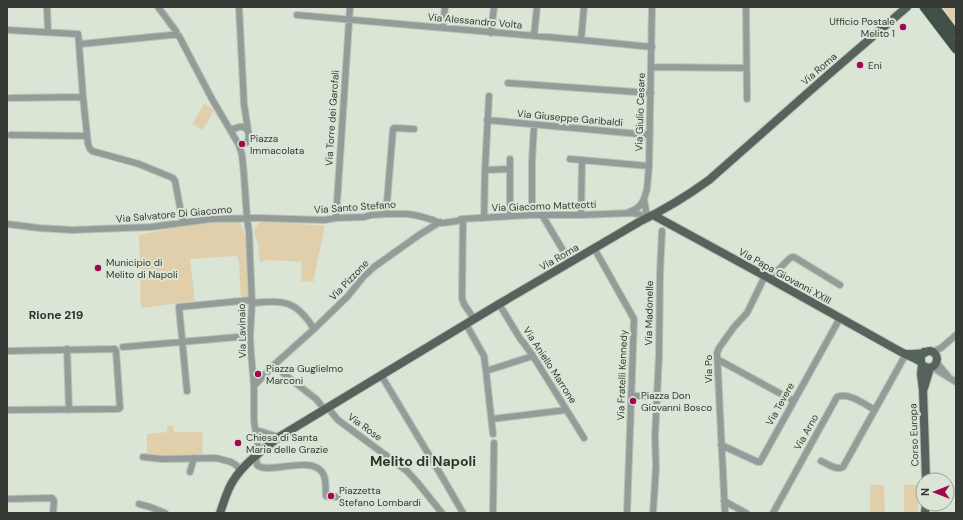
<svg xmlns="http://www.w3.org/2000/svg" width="963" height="520" font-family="'DM Sans',sans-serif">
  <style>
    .green { fill: #e1cfac }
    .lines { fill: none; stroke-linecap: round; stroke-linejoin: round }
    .minor-casing { stroke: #b9c3b6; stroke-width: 8 }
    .major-casing { stroke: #b9c3b6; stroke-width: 10 }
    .highway-casing { stroke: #b9c3b6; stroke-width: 10 }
    .minor { stroke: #949c99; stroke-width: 6 }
    .major { stroke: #56635d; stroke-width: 8 }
    .highway { stroke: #404f48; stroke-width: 9 }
    .poi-dot { fill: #9f0950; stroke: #dae5d6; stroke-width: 1.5 }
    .labels { text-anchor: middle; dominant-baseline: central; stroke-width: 4; stroke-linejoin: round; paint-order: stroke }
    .street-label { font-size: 10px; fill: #363a35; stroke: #dae5d6 }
    .poi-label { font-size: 10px; fill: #363a35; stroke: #dae5d6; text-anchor: start }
    .quarter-label { font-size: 12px; font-weight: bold; fill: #2c352a; stroke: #dae5d6 }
    .district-label { font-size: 14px; font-weight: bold; fill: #2c352a; stroke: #dae5d6 }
  </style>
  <rect width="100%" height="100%" fill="#dae5d6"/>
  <path class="green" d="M942,7h14v20z
    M204,104l10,6 -11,20 -11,-6z
    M261,220l64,6 -12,56 -12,-1 1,-19 -36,-2 -6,3 -2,-20 -4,-9 1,-6z
    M239,221l8,19 3,58h-9l-2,-34 -2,-8 -47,3 5,42 -54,7 -2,-73 53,-11z
    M167,426h6l1,6h29l-1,23 -48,1 -7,-1v-21l20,-2z
    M870,485h14l1,28h-15z
    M904,485h15l-1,28h-14z"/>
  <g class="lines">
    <defs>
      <path id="minor" d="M47,7l1,25
        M158,7l18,24
        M239,7l5,97 4,26
        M746,7l1,92
        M297,15l284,25 71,7
        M443,28l2,-21
        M7,30l70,4h1l1,9 2,1 90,-9h4
        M491,33l3,-26
        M179,36l33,63 27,46 3,10 2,20 3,43 2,14 3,71 -2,33 1,17 3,33v35l3,19 1,14
        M534,36l3,-29
        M581,40l3,-33
        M79,44l4,53 5,47 2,5 2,2 47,13 34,14 2,3 8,42
        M651,67l95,1
        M508,83l143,10
        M10,98l73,-1
        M487,120l163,15
        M230,130c5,-1 9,-4 13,-3 8,2 9,18 -4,18
        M11,135l76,1
        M570,159l79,7
        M485,170l25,-1
        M629,212c7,-2 12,-6 15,-13
        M386,214l7,-85 1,-1 20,1
        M532,215v-53l2,-37
        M542,215l28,47
        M581,215l1,-55
        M510,216v-57
        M648,217l-2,-6 -2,-12 3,-10 2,-23 3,-159
        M336,218l14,-211
        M484,218l1,-48 4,-74
        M461,219l71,-4h49l50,-2 7,1 10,3
        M7,224l32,4 33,2 79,-3 60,-8 47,-1 66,2 12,-2 28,-1 7,-2 15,-1h22l11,2 14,4 6,3h4l14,-2 6,-2 -1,79 2,6 10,15
        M594,248l40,71 -7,194
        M770,278l19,-19 3,-2h2l46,28
        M252,303c32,-3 44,-3 62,26
        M499,304l22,36 2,2 10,14 51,82
        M466,324l18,32 2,15 7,63
        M123,347l127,-11
        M67,349l2,61
        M7,351l108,-2 1,2 4,57 -2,1 -111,1
        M932,352l9,-4 15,-13
        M717,359l77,42
        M937,363l11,13
        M275,364l9,10 32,25 5,6
        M932,367l24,15
        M486,371l47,-15
        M381,375l63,105 19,33
        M254,386l21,-22 39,-35 34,-33 16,-20 10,-9 45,-32 21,-13
        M187,391l-8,-84 72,-7
        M631,396h26
        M328,407l5,7 5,6 69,51 10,11 25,31
        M492,419l74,-9
        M256,430l23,7
        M721,445l37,17h2l80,-144
        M256,456l1,9c11,10 53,-10 65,7 5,6 3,16 4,24l11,1
        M143,457l19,2 54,-1 15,4 5,3 5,6
        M821,461c7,3 16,10 22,6l63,-113
        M190,472l4,-14
        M7,499l45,-1 2,3 -1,12
        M724,501l22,12
        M139,504l11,3 15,6
        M493,513l1,-70
        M653,513l3,-46 -1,-30 4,-82 1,-82 2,-42
        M725,513l-8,-160 2,-5 15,-21 13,-14 18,-37
        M773,513l64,-116c12,-5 27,7 38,13"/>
      <path id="major" d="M653,215l112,61 136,76 13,6 7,4
        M908,354c5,0 10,0 16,-1 3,-1 2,-2 6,-2 10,2 9,16 -2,17l-6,-3c-2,-5 -2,-9 2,-13
        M922,365l-1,9 2,16 3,90
        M924,388l6,-20
        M220,513c4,-11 7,-23 13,-32 11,-18 30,-31 46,-44l220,-133 140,-82c25,-12 48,-26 70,-42l119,-105 79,-68
        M925,513l1,-9"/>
      <path id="highway" d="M924,7l32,42
        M935,7l21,28"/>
    </defs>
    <use href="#minor" class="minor-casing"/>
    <use href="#major" class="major-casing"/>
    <use href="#highway" class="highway-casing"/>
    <use href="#minor" class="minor"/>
    <use href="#major" class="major"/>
    <use href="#highway" class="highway"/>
  </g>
  <g class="poi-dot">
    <circle cx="903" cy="27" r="4"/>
    <circle cx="860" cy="65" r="4"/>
    <circle cx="242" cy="144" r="4"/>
    <circle cx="98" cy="268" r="4"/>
    <circle cx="258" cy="374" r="4"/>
    <circle cx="633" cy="401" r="4"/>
    <circle cx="238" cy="443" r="4"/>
    <circle cx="331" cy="496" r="4"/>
  </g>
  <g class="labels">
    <g class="street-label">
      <text transform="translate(475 21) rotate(5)">Via Alessandro Volta</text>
      <text transform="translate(819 69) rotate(-41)">Via Roma</text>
      <text transform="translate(640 112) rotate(-88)">Via Giulio Cesare</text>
      <text transform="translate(332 118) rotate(-86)">Via Torre dei Garofali</text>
      <text transform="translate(570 118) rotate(5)">Via Giuseppe Garibaldi</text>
      <text transform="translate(544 206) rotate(-2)">Via Giacomo Matteotti</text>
      <text transform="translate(355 207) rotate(-4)">Via Santo Stefano</text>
      <text transform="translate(174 214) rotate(-5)">Via Salvatore Di Giacomo</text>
      <text transform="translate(559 257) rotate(-30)">Via Roma</text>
      <text transform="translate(785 276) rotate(29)">Via Papa Giovanni XXIII</text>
      <text transform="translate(349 280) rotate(-46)">Via Pizzone</text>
      <text transform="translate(649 313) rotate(-89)">Via Madonelle</text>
      <text transform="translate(242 331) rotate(-91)">Via Lavinaio</text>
      <text transform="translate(550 365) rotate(57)">Via Aniello Marrone</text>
      <text transform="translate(708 369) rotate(-90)">Via Po</text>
      <text transform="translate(622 375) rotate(-88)">Via Fratelli Kennedy</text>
      <text transform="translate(780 404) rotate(-61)">Via Tevere</text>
      <text transform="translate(365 427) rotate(36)">Via Rose</text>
      <text transform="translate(806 432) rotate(-61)">Via Arno</text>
      <text transform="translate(914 435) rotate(-92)">Corso Europa</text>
    </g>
    <g class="poi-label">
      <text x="895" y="21" text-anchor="end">Ufficio Postale<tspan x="895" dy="12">Melito 1</tspan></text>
      <text x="868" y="65">Eni</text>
      <text x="250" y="138">Piazza<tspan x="250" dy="12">Immacolata</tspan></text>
      <text x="106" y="262">Municipio di<tspan x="106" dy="12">Melito di Napoli</tspan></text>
      <text x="266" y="368">Piazza Guglielmo<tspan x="266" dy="12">Marconi</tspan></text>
      <text x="641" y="395">Piazza Don<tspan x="641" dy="12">Giovanni Bosco</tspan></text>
      <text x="246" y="437">Chiesa di Santa<tspan x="246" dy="12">Maria delle Grazie</tspan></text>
      <text x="339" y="490">Piazzetta<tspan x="339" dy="12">Stefano Lombardi</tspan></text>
    </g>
    <g class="quarter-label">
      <text x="56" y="315">Rione 219</text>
    </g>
    <g class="district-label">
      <text x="423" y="461">Melito di Napoli</text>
    </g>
  </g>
  <rect width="963" height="520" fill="none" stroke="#363a35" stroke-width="16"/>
  <g transform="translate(935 492) rotate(270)"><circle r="19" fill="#dae5d6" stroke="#98a196"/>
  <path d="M0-3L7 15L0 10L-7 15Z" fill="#9f0950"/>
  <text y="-6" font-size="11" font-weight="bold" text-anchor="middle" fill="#363a35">N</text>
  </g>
</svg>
